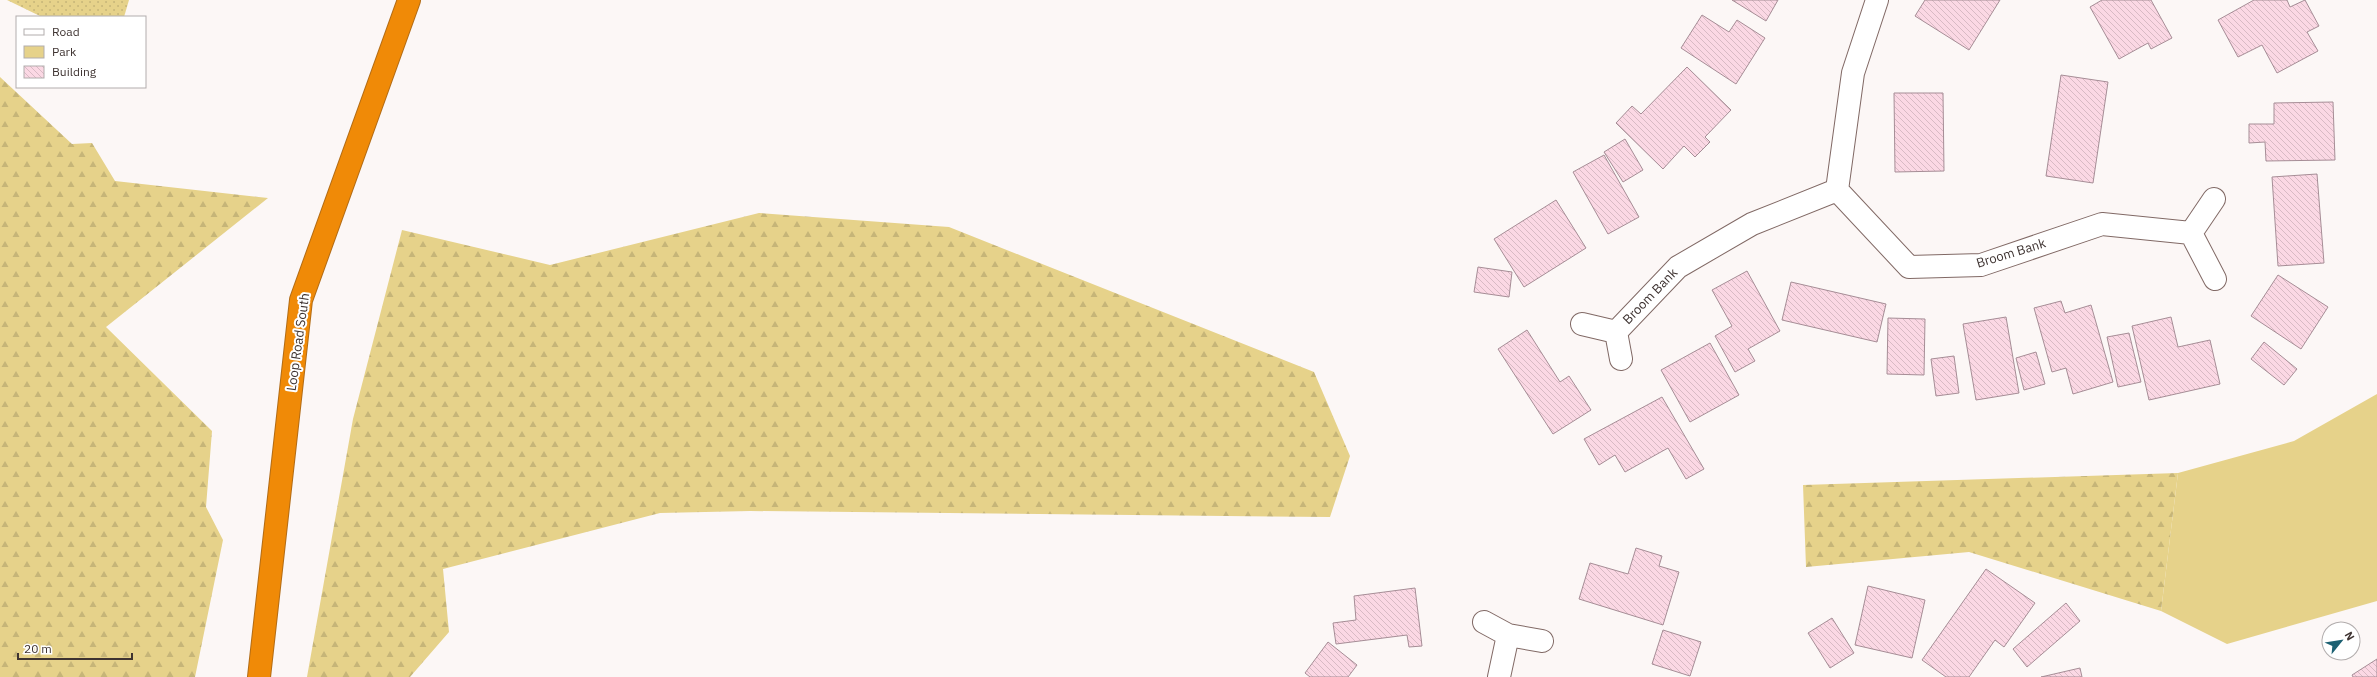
<svg xmlns="http://www.w3.org/2000/svg" width="2377" height="677" font-family="'IBM Plex Sans',sans-serif">
  <style>
    .green { fill: #e6d28a }
    .forest { fill: url(#forest-firs) }
    .garden { fill: url(#garden-dots) }
    .building { fill: url(#building-back-hatch); stroke: #a68d96 }
    .lines { fill: none; stroke-linecap: round; stroke-linejoin: round }
    .minor-casing { stroke: #816965; stroke-width: 24 }
    .highway-casing { stroke: #b26c16; stroke-width: 24 }
    .minor { stroke: #fff; stroke-width: 22 }
    .highway { stroke: #f08a07; stroke-width: 22 }
    .labels { text-anchor: middle; dominant-baseline: central; stroke-width: 4; stroke-linejoin: round; paint-order: stroke }
    .street-label { font-size: 13px; fill: #3e3331; stroke: #fff }
  </style>
  <defs>
    <pattern id="forest-firs" width="22" height="20" patternUnits="userSpaceOnUse"><rect width="22" height="20" fill="#e6d28a"/><path d="M5 1l3.5 6h-7zM16 11l3.5 6h-7z" fill="#c6b578"/></pattern>
    <pattern id="garden-dots" width="8" height="8" patternUnits="userSpaceOnUse"><rect width="8" height="8" fill="#e6d28a"/><path d="M2 2h.1M6 6h.1" fill="none" stroke="#c6b578" stroke-width="1.8" stroke-linecap="round"/></pattern>
    <pattern id="building-back-hatch" width="6" height="6" patternUnits="userSpaceOnUse"><rect width="6" height="6" fill="#fbd8e4"/><path d="M-1 5l2 2M0 0l6 6M5-1l2 2" fill="none" stroke="#d8bac4"/></pattern>
  </defs>
  <rect width="100%" height="100%" fill="#fcf7f6"/>
  <path class="green" d="M2377,394v207l-150,43 -66,-33 17,-138 116,-32z"/>
  <path class="forest" d="M0,77l72,67 20,-1 23,38 153,17 -162,129 106,104 -6,76 17,33 -28,137h-195z
    M759,213l190,14 365,145 36,84 -20,61 -580,-6 -90,2 -217,56 6,63 -39,45h-103l46,-258 49,-189 148,35z
    M2178,473l-17,138 -192,-59 -163,15 -3,-82z"/>
  <path class="garden" d="M7,0h122l-5,17h-82z"/>
  <path class="building" d="M1732,0h46l-12,21z
    M1925,0h75l-31,50 -54,-34z
    M2102,0h49l21,38 -21,11 -3,-6 -29,16 -29,-52z
    M2254,0h33l3,7 15,-7 14,26 -12,6 11,19 -41,22 -15,-28 -24,12 -20,-37z
    M1702,15l27,17 8,-12 28,18 -29,46 -55,-36z
    M1687,67l44,43 -26,27 5,5 -15,15 -11,-11 -21,23 -47,-46 16,-17 9,8z
    M2061,75l47,7 -15,101 -47,-7z
    M1894,93h49l1,78 -49,1z
    M2333,102l2,58 -69,1 -1,-19 -16,1v-19h25v-21z
    M1625,139l18,31 -20,12 -19,-30z
    M1604,155l35,62 -31,17 -35,-62z
    M2317,174l7,89 -46,3 -6,-89z
    M1556,200l30,48 -62,39 -30,-48z
    M1478,267l34,5 -3,25 -35,-5z
    M1747,271l33,60 -32,18 7,12 -20,11 -20,-36 17,-10 -20,-36z
    M2278,275l50,32 -27,42 -50,-33z
    M1791,282l95,22 -9,38 -95,-22z
    M2061,301l4,12 26,-8 22,77 -40,12 -7,-26 -14,4 -18,-64z
    M2006,317l13,76 -43,7 -13,-76z
    M2171,317l7,30 32,-7 10,44 -71,16 -17,-74z
    M1888,318l37,1 -1,56 -37,-1z
    M1527,330l33,52 9,-6 22,34 -38,24 -55,-85z
    M2129,333l12,49 -23,5 -11,-50z
    M2264,342l33,27 -13,16 -33,-26z
    M1710,343l29,52 -49,27 -29,-52z
    M2036,352l9,32 -21,6 -8,-32z
    M1954,356l5,37 -23,3 -5,-37z
    M1662,397l42,72 -18,10 -18,-31 -43,24 -10,-17 -16,10 -15,-26z
    M1636,548l26,8 -3,10 20,6 -16,53 -84,-26 11,-36 38,11z
    M1986,569l49,34 -31,44 -9,-7 -26,37h-23l-24,-17z
    M1868,586l57,14 -13,58 -57,-13z
    M1415,588l7,58 -13,1 -2,-12 -71,9 -3,-21 23,-3 -2,-24z
    M2066,603l14,18 -53,46 -14,-18z
    M1832,618l22,35 -24,15 -22,-35z
    M1663,630l38,12 -11,34 -38,-12z
    M1328,642l29,23 -9,12h-38l-5,-4z
    M2377,659v18h-24l-1,-2z
    M2080,668l2,9h-41z"/>
  <g class="lines">
    <defs>
      <path id="minor" d="M1877,0l-24,73 -16,117 72,77 72,-2 121,-41 89,9 24,46
        M2191,233l23,-34
        M1582,324l34,8
        M1621,359l-5,-27 62,-65 74,-43 85,-34
        M1484,622l24,13 34,6
        M1499,677l9,-42"/>
      <path id="highway" d="M259,677l42,-377 108,-300"/>
    </defs>
    <use href="#minor" class="minor-casing"/>
    <use href="#highway" class="highway-casing"/>
    <use href="#minor" class="minor"/>
    <use href="#highway" class="highway"/>
  </g>
  <g class="labels">
    <g class="street-label">
      <text transform="translate(2011 253) rotate(-17)">Broom Bank</text>
      <text transform="translate(1650 296) rotate(-46)">Broom Bank</text>
      <text transform="translate(298 342) rotate(-82)">Loop Road South</text>
    </g>
  </g>
  <rect x="16" y="16" width="130" height="72" fill="#ffffff" stroke="#b2adad"/>
  <rect x="24" y="29" width="20" height="6" fill="#ffffff" stroke="#b2adad"/>
  <text x="52" y="36" font-size="12" fill="#3e3331">Road</text>
  <rect x="24" y="46" width="20" height="12" fill="#e6d28a" stroke="#b2adad"/>
  <text x="52" y="56" font-size="12" fill="#3e3331">Park</text>
  <rect x="24" y="66" width="20" height="12" fill="url(#building-back-hatch)" stroke="#b2adad"/>
  <text x="52" y="76" font-size="12" fill="#3e3331">Building</text>
  <g transform="translate(2341 641) rotate(60)"><circle r="19" fill="#ffffff" stroke="#b2adad"/>
  <path d="M0-3L7 15L0 10L-7 15Z" fill="#1c6072"/>
  <text y="-6" font-size="11" font-weight="bold" text-anchor="middle" fill="#3e3331">N</text>
  </g>
  <path d="M18 653v6h114v-6" fill="none" stroke="#3e3331" stroke-width="2"/>
  <text x="24" y="653" font-size="12" fill="#3e3331" stroke="#ffffff" stroke-width="3" paint-order="stroke">20 m</text>
</svg>
